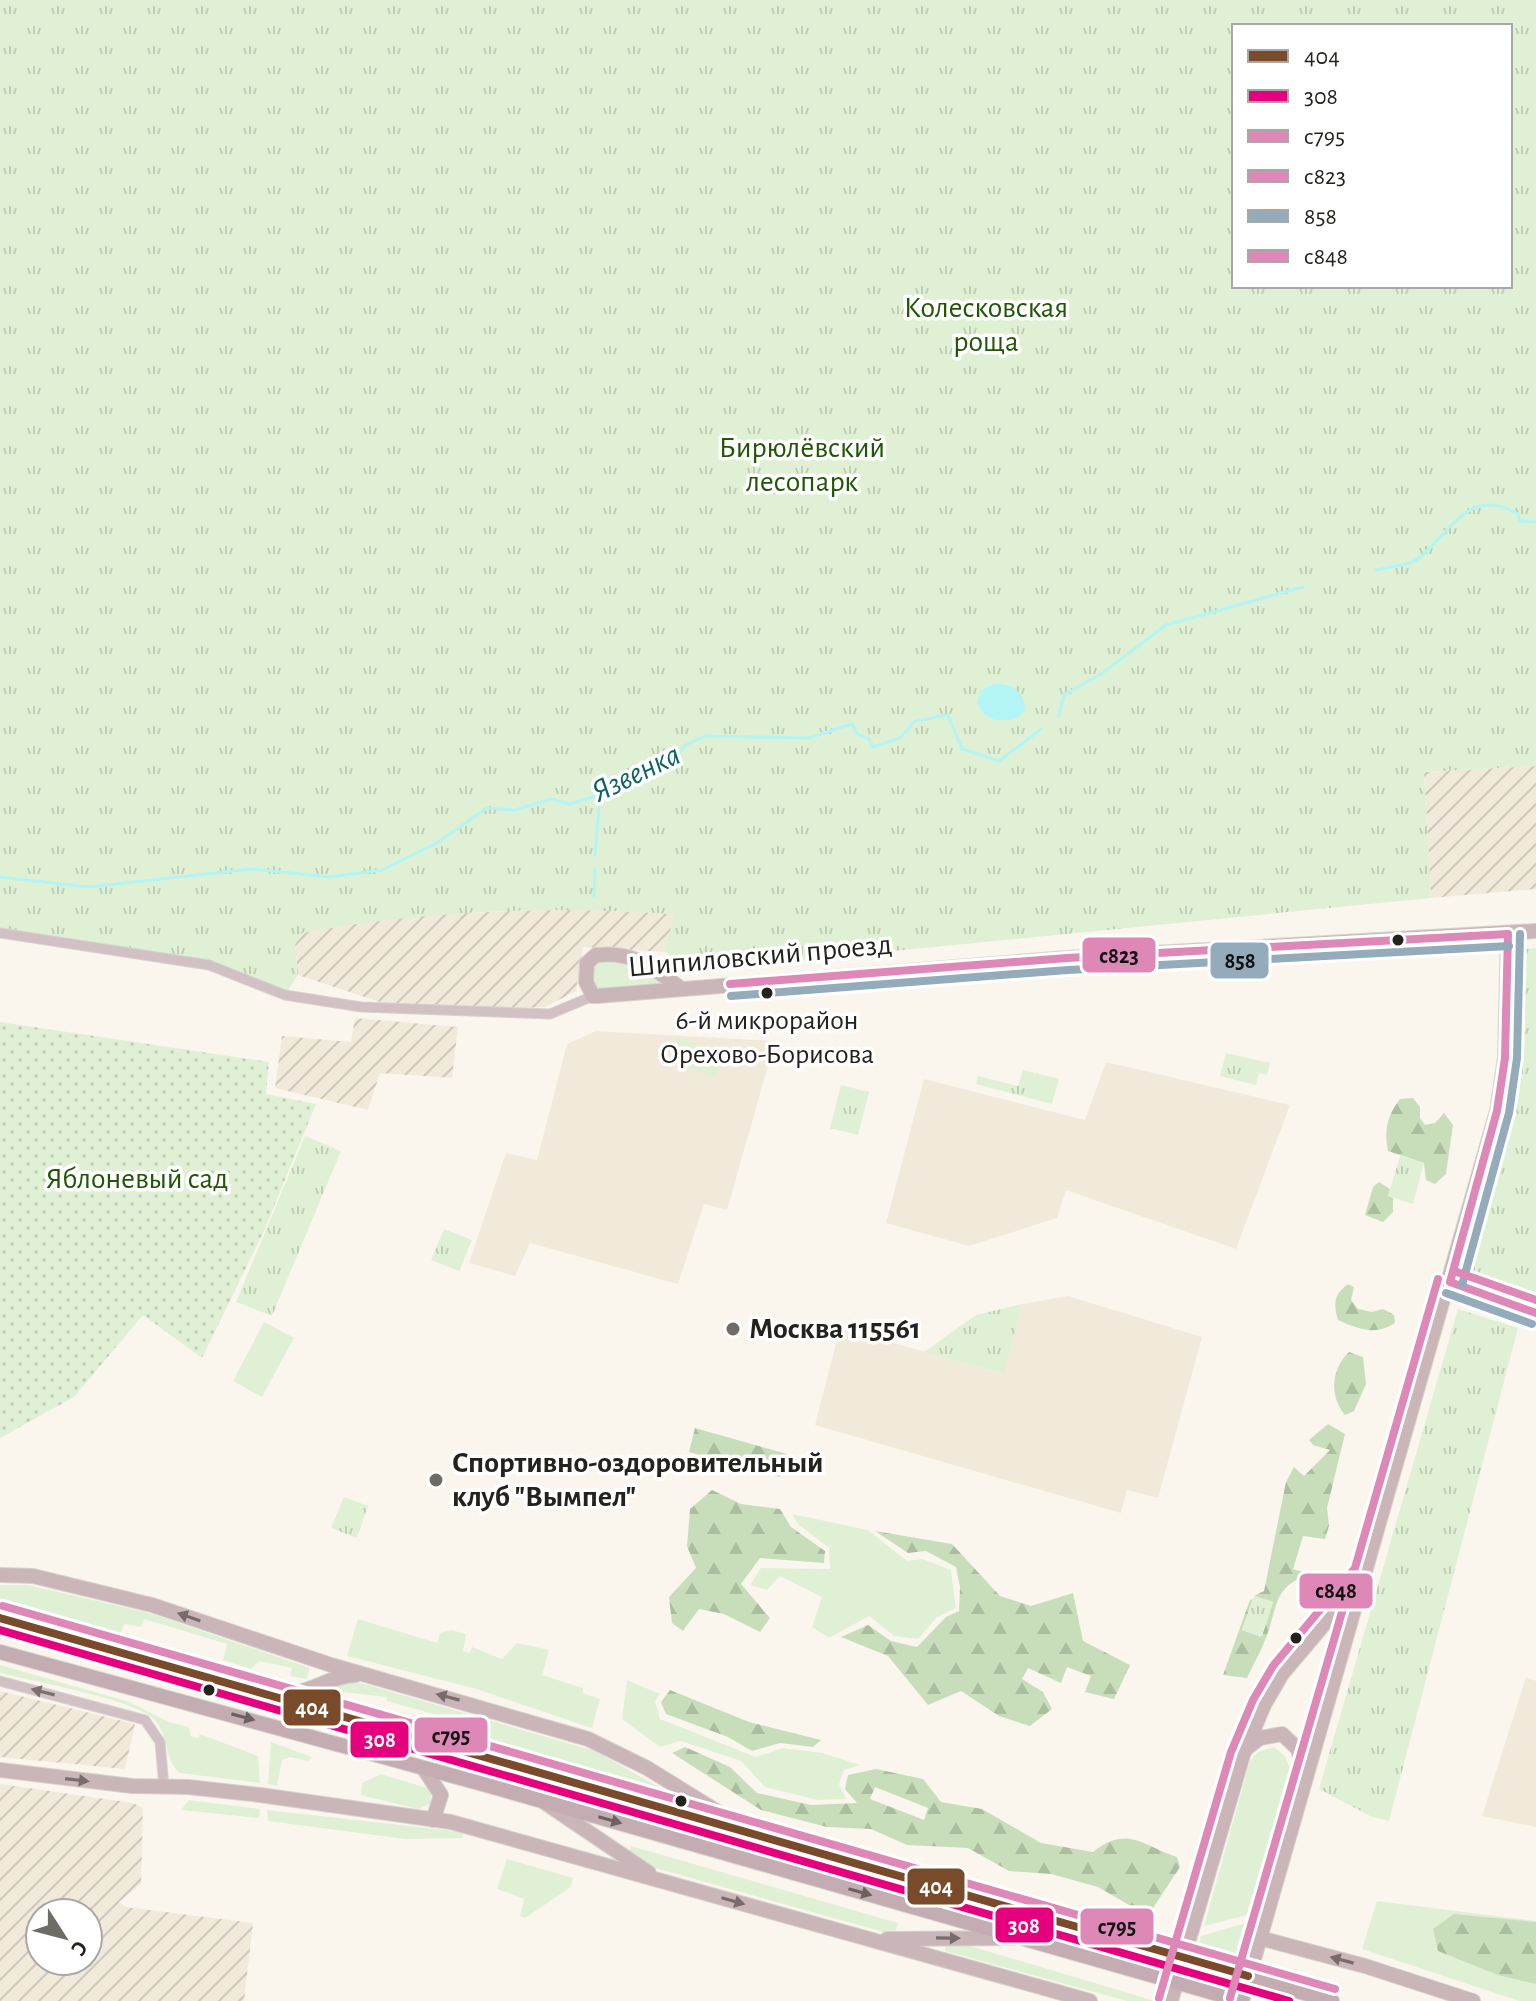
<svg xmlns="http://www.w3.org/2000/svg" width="1536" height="2001" font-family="'Alegreya Sans',sans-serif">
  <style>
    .industrial { fill: url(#industrial-furrows); fill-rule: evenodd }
    .built { fill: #f1eadb }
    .grass { fill: #e0f0d5 }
    .forest { fill: url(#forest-firs); fill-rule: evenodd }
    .park { fill: url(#park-tufts); fill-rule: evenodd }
    .garden { fill: url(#garden-dots) }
    .water { fill: #b3f4f4 }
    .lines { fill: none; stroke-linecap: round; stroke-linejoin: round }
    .stream { stroke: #b3f4f4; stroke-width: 3 }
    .street-casing { stroke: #d7d3cd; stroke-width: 11 }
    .secondary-casing { stroke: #d7d3cd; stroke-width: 16 }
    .primary-casing { stroke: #d7d3cd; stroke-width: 16 }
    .street { stroke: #d2c1c4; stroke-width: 9 }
    .secondary { stroke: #cab5b9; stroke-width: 14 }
    .primary { stroke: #c3acb2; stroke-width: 14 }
    .bus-1-casing { stroke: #fff; stroke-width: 14 }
    .bus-2-casing { stroke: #fff; stroke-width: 14 }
    .bus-3-casing { stroke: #fff; stroke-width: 14 }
    .bus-4-casing { stroke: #fff; stroke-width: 14 }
    .bus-5-casing { stroke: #fff; stroke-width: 14 }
    .bus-6-casing { stroke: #fff; stroke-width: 14 }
    .bus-1 { stroke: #7a4b2a; stroke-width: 8 }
    .bus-2 { stroke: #e5007d; stroke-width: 8 }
    .bus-3 { stroke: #de88b7; stroke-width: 8 }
    .bus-4 { stroke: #de88b7; stroke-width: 8 }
    .bus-5 { stroke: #93abbb; stroke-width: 8 }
    .bus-6 { stroke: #de88b7; stroke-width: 8 }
    .oneway { fill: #776c6b }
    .oneway2 { fill: #7b7270 }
    .oneway3 { fill: #6c6060 }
    .bus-dot { fill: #24221d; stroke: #fff; stroke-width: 3 }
    .poi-dot { fill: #6f6c66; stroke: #fff; stroke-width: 3 }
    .labels { text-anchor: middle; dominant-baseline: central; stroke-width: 7; stroke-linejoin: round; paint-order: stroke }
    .bus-label { font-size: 28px; fill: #24221d; stroke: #fff }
    .park-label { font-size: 30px; fill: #205605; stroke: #fff }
    .street-label { font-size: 30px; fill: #24221d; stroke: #fff }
    .poi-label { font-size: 30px; font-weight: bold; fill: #24221d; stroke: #fff; text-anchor: start }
    .water-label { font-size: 32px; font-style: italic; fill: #0e6163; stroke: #fff }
    .line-badge { stroke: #fff; stroke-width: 3 }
    .badge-label { font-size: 22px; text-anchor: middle; font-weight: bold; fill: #fff }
    .pale-badge-label { font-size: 22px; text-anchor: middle; font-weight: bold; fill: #111 }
  </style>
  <defs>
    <pattern id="industrial-furrows" width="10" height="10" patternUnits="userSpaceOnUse" patternTransform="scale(2)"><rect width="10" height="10" fill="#f1eadb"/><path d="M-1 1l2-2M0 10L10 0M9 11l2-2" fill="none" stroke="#cec8bc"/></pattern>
    <pattern id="forest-firs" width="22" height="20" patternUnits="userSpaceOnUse" patternTransform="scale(2)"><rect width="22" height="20" fill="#c8debb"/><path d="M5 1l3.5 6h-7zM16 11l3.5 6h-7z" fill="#acbea0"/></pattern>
    <pattern id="park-tufts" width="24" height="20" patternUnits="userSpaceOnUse" patternTransform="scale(2)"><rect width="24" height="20" fill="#e0f0d5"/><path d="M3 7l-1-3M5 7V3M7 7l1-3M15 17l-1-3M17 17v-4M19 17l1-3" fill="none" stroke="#c0ceb6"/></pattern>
    <pattern id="garden-dots" width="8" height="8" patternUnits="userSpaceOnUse" patternTransform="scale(2)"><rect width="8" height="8" fill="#e0f0d5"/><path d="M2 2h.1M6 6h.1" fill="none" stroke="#c0ceb6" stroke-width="1.8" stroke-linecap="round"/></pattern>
  </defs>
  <rect width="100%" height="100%" fill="#faf6ee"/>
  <path class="industrial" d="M1536,766v123l-105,9 -7,-126z
    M574,908l101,6 -10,38 -82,-5 -7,44 -31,16 -94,3 -65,-6 -88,-29 -3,-31 7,-11 83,-16z
    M355,1018l103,9 -6,51 -72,-5 -12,37 -93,-22 7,-52 69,6z
    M0,1691l135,33 -10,45 -125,-12z
    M0,1784l133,19 10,5 -2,76 -22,18 7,5 127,16 -9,78h-244zM40,1913h48v48h-48z"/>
  <path class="built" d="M596,1031l179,10 -48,169 -23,-6 -26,80 -148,-41 -15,33 -46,-13 37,-110 31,7 30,-116z
    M1106,1062l184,43 -54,144 -170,-59 -9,28 -88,28 -83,-23 38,-144 161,41z
    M1068,1296l134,41 -44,161 -31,-8 -6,23 -306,-88 25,-97 163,46 19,-70z
    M1526,1677l10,4v146l-54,-11z"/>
  <path class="grass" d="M617,953l62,34 -86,9 -6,-33z
    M678,1038l46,16 -9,24 -45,-17z
    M264,1322l30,16 -32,59 -29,-16z
    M792,1514l76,16 39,31 15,-2 29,11 5,38 -19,9 -19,22 -24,-3 -25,-20 -40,22 -17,-11 10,-30 -42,-21 -13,14 -17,-5 11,-17 69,1 -1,-21 -31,-24z
    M0,1585h28l125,29 157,54 -3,11 -17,-3 2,-8 -33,-7 -8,8 -28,-9 4,-16 -83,-25 -3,8 -17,-3 -3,9 -121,-35z
    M358,1619l79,24 3,-10 11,-3 15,4 -3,17 7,2 2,-6 30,12 15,-16 32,7 -7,25 41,13v5l17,6 -8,29 -119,-40 -126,-32z
    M0,1665l127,36 42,21 20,5 2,9 7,2 2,-4 58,22 2,27 -80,-10c-16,-12 -11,-39 -26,-54 -18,-19 -123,-38 -154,-46z
    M627,1680l33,14 -5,7 5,18 96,38 27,-9 39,5 38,12 -16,5 -5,14 7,15 -28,1 -53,-13 -24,-26 -60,-20 -21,6 -38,-28z
    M361,1683l234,68 69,39 -180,-51 1,-5 -34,-15 -64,-18v-4l-62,-7 15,-6z
    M271,1742l41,15 -4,4 -18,-4 -8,3 -5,26 -9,-2z
    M1274,1747l11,9 5,12 -43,147 -43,11 46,-165 8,-9z
    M381,1774l46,14 4,6 -1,10 -12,5 -57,-14 1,-12z
    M189,1800l71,9 -1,9 -78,-8z
    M267,1810l195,22 1,6 -58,1 -137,-18z
    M631,1846l267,77 -4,12 -249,-70 -17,-11z
    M507,1859l66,19 -2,9 -46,31 -5,-2 4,-17 -27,-10z
    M1377,1901l159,20v80h-17l-157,-52z
    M1245,1923l-10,32 -36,-11 2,-8z
    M946,1942l28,5 181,54h-28l-182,-50z"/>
  <path class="forest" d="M1413,1098l7,9v11l5,7 10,-2 9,-10 9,12 -7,49 -11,10 -9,-4 -2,-17 -36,-12c-4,-21 -1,-35 12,-52z
    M1379,1182l11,7 -2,7 5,2v14l-10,10 -18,-7 8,-28z
    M1348,1284l6,3 -3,13 7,9 14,3 11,-3 11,6 1,8c-20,13 -37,6 -57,-3 -5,-16 -4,-26 10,-36z
    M1349,1352l14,5 3,27 -12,27 -9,4c-16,-19 -14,-46 4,-63z
    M1328,1424l17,10 -18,74 2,18 -4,13 -22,-3 -10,33 16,5c-35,14 -30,27 -41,58 -5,16 -14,31 -21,46l-24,-3 27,-75 3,-1 -11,31 20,6 11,-34 -19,-6 10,-5 22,-109 8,-15 10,9 26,-26 -17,-5 -4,-5z
    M695,1428l92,26 -7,23 -91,-25z
    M712,1490l29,14 39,5 11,18 34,24 -1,12 -64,-5 -19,26 29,34 -10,14 -36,-18 -25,-5 -16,22 -11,-8 -3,-26 27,-29 -9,-22 3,-37z
    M875,1531l77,13 48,52 31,10 42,-13 10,48 47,24 -16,34 -29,-7 6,-16 -24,-9 -6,16 -33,-15 -6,11 21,13 9,17 -22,17 -31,-10 -38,-25 -33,14 -40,-49 -47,-19 27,-12 23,16 26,6 29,-30 13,-6 1,-24 -4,-20 -30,-16 -18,2z
    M670,1690l79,32 72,18 -8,7 -33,-4 -28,8 -24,-14 -62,-23 -5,-12z
    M685,1747l45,20 27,26 54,12 46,-2 -12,-14 3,-14 28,-6 47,10 18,23 41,7 59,34 52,9c34,-27 48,-7 84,5l3,10 -27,41 -24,-3 -31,-18 -47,-13 -42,-3 -41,-23 -61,-3 -36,-16 -44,-2 -66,-17 -89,-57zM875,1787l53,21 -4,12 -54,-21z
    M1454,1914l82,8v62l-38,-9 -60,-24 -5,-22z"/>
  <path class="park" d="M0,0h1536v766l-112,6 7,126 -731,72 -35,-18 9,-38c-126,-8 -248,-4 -372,19l-7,12 3,30 -13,20 -54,-23 -231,-39zM1234,26h276v260h-276z
    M1536,948v346l-68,-22 45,-168 13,-155z
    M1226,1053l44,10 -3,12 -8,-2 -3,12 -36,-9z
    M1023,1070l36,9 -7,25 -76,-20 2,-8 40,10z
    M841,1085l28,7 -11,43 -28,-7z
    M305,1136l36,15 -69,165 -36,-14z
    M1400,1156l24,7 -11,41 -25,-8z
    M444,1229l28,11 -13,31 -28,-11z
    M1022,1304l-18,70 -80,-22 52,-37z
    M1458,1309l60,19 -129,493 -17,-4 -53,-28z
    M344,1497l24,9 -11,32 -26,-10z
    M1254,1596l19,6 -12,35 -19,-7z"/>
  <path class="garden" d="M0,1022l269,40 -3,32 50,10 -52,127 -62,127 -59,-43 -69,82 -74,41z"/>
  <path class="water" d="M994,684c19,0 29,6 31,26l-7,8c-19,5 -33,3 -41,-15l4,-13z"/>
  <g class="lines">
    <path class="stream" d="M1376,570c12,-3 33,-4 43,-12 31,-25 50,-73 99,-44l2,7 16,1
      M1059,716l5,-21 37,-21 65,-49 137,-38
      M595,855l5,-60
      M0,877l89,10 162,-18 78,8 53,-7 55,-27 50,-35 28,2 37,-11 17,5 31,-9 52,-28 20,-6 14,-16 19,-9 103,2 44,-14 5,10 12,5 4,8 27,-9 15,-17 33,-6 14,34 37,12 42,-32
      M594,896l1,-27"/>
    <defs>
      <path id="street" d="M0,933l209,32 76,30 76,12 189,7 43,-18
        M0,1681l145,39 15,22 4,45"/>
      <path id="secondary" d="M679,987c-28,-21 -46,-36 -83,-32l-9,8 -1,19 7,14h4l470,-38 469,-27
        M1450,1282l86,31
        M0,1575l33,1 119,29 179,60 257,74 59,29 100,62
        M276,1694c30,3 51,-18 80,-19
        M1247,1748l13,-10 22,-4 16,15 8,28
        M424,1769l17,26 -8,25
        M0,1770l132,16 56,1 72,8 191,27 639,179
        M544,1802l105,71
        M1260,1938l105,28 108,35
        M887,1939l127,-1
        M1171,2001l72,-246 21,-50 18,-31 81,-96
        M1242,2001l255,-890 8,-53 3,-124"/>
      <path id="primary" d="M0,1618l1332,383
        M0,1652l490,134 752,215"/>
    </defs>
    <use href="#street" class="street-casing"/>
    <use href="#secondary" class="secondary-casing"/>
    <use href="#primary" class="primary-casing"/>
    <use href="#street" class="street"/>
    <use href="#secondary" class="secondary"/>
    <use href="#primary" class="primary"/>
    <defs>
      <path id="bus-1" d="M0,1618l1248,358"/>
      <path id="bus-2" d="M0,1630l1289,371"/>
      <path id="bus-3" d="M3,1606l1332,383"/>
      <path id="bus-4" d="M730,984l337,-26 441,-24
        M1450,1282l47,-171 8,-53 3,-124
        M1450,1282l86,31"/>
      <path id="bus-5" d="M731,996l337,-26 441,-24
        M1462,1285l47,-172 8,-55 3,-124
        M1446,1293l86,31"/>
      <path id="bus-6" d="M1454,1271l82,29
        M1159,1998l72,-246 22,-52 20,-34 82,-98 83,-289
        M1230,1998l119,-410"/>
    </defs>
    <use href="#bus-1" class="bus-1-casing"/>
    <use href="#bus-2" class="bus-2-casing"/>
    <use href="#bus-3" class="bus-3-casing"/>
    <use href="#bus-4" class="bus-4-casing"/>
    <use href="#bus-5" class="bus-5-casing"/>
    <use href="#bus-6" class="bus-6-casing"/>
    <use href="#bus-1" class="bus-1"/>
    <use href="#bus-2" class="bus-2"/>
    <use href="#bus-3" class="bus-3"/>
    <use href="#bus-4" class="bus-4"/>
    <use href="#bus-5" class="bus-5"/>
    <use href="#bus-6" class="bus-6"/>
  </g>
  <defs><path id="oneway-solid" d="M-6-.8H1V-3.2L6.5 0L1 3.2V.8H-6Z" transform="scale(2)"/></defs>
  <g class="oneway">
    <use href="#oneway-solid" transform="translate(189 1617) rotate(-161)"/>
    <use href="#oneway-solid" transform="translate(448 1697) rotate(-165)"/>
    <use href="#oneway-solid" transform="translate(77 1780) rotate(7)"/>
    <use href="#oneway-solid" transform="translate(733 1901) rotate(16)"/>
    <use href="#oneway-solid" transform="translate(948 1938) rotate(1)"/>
    <use href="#oneway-solid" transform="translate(1342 1960) rotate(-165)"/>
  </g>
  <use class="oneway2" href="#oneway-solid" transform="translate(43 1692) rotate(-166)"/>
  <g class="oneway3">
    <use href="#oneway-solid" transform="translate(243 1717) rotate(15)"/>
    <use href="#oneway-solid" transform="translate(610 1820) rotate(16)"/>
    <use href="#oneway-solid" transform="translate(860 1892) rotate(16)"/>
  </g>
  <g class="bus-dot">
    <circle cx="1398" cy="940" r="7"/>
    <circle cx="767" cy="993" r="7"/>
    <circle cx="1296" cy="1638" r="7"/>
    <circle cx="209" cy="1690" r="7"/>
    <circle cx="681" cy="1801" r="7"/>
  </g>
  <g class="poi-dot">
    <circle cx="733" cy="1329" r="8"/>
    <circle cx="436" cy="1480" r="8"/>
  </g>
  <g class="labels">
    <g class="bus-label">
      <text x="767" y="1021">6-й микрорайон<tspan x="767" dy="34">Орехово-Борисова</tspan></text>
    </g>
    <g class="park-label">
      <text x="986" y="308">Колесковская<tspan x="986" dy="34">роща</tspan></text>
      <text x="802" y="448">Бирюлёвский<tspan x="802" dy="34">лесопарк</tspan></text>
      <text x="137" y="1179">Яблоневый сад</text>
    </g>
    <g class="street-label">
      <text transform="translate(760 956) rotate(-5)">Шипиловский проезд</text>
    </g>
    <g class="poi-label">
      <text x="749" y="1329">Москва 115561</text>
      <text x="452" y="1463">Спортивно-оздоровительный<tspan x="452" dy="34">клуб "Вымпел"</tspan></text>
    </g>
    <g class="water-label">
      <text transform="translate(636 773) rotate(-26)">Язвенка</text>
    </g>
  </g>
  <g class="line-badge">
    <rect x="1081" y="936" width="76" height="38" rx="8" fill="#de88b7"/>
    <rect x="1209" y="941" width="61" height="39" rx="8" fill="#93abbb"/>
    <rect x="1298" y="1572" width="76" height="38" rx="8" fill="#de88b7"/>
    <rect x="282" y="1688" width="60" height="39" rx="8" fill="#7a4b2a"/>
    <rect x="413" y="1716" width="76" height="38" rx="8" fill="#de88b7"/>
    <rect x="349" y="1720" width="61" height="39" rx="8" fill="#e5007d"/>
    <rect x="906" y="1867" width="60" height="39" rx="8" fill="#7a4b2a"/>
    <rect x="994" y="1906" width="61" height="38" rx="8" fill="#e5007d"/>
    <rect x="1079" y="1907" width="76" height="39" rx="8" fill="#de88b7"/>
  </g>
  <g class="badge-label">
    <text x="312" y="1715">404</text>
    <text x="380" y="1747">308</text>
    <text x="936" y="1894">404</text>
    <text x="1024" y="1933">308</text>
  </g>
  <g class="pale-badge-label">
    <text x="1119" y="963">с823</text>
    <text x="1240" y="968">858</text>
    <text x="1336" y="1598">с848</text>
    <text x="451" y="1743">с795</text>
    <text x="1117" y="1934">с795</text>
  </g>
  <rect x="1232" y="24" width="280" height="264" fill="#ffffff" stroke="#a7a7a5" stroke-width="2"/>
  <rect x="1248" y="50" width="40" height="12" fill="#7a4b2a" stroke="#a7a7a5" stroke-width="2"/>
  <text x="1304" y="64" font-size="24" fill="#24221d">404</text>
  <rect x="1248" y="90" width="40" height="12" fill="#e5007d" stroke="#a7a7a5" stroke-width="2"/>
  <text x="1304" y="104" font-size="24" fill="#24221d">308</text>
  <rect x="1248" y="130" width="40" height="12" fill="#de88b7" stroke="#a7a7a5" stroke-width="2"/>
  <text x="1304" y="144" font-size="24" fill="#24221d">с795</text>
  <rect x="1248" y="170" width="40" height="12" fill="#de88b7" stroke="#a7a7a5" stroke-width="2"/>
  <text x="1304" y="184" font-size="24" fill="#24221d">с823</text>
  <rect x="1248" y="210" width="40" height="12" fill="#93abbb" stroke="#a7a7a5" stroke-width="2"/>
  <text x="1304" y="224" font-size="24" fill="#24221d">858</text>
  <rect x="1248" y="250" width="40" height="12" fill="#de88b7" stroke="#a7a7a5" stroke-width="2"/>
  <text x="1304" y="264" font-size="24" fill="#24221d">с848</text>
  <g transform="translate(64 1937) rotate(126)"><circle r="38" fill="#ffffff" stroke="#a7a7a5" stroke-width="2"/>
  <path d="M0-6L14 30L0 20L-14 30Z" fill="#6f6c66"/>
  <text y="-12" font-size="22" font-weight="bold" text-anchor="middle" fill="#24221d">С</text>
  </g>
</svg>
